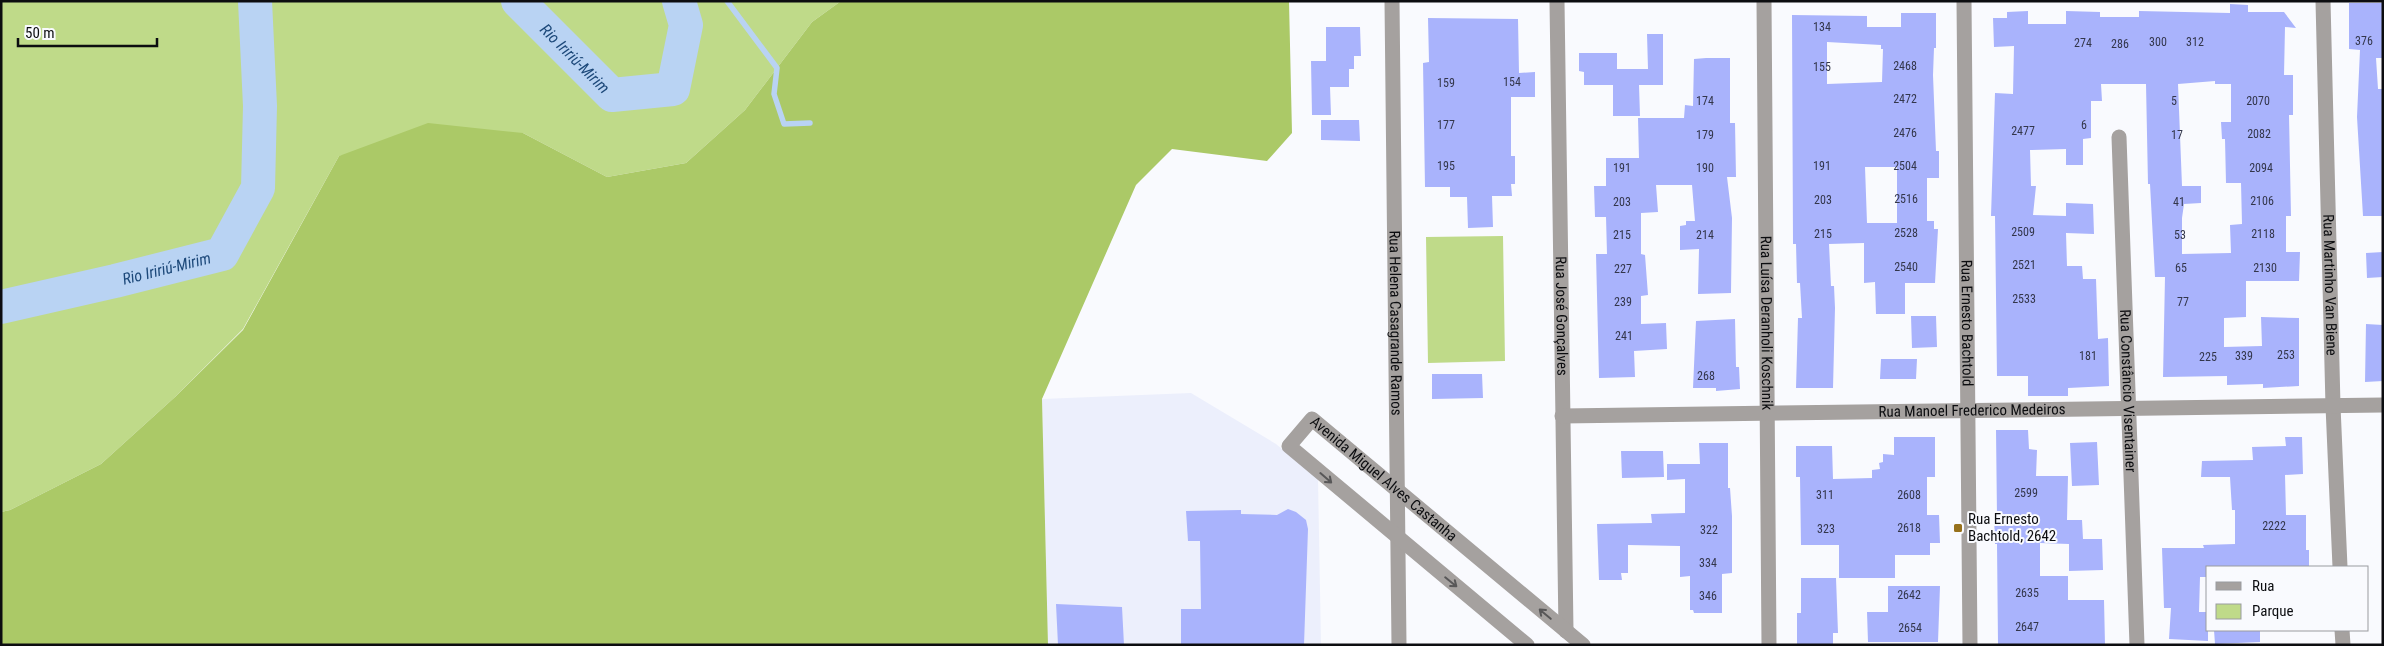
<svg xmlns="http://www.w3.org/2000/svg" width="2384" height="646" font-family="'Roboto Condensed',sans-serif">
  <style>
    .built { fill: #eceffc }
    .green { fill: #bfda89 }
    .forest { fill: #abc967 }
    .lines { fill: none; stroke-linecap: round; stroke-linejoin: round }
    .stream { stroke: #b9d3f3; stroke-width: 5.5 }
    .river { stroke: #b9d3f3; stroke-width: 34 }
    .building { fill: #a9b3fc; fill-rule: evenodd }
    .minor { stroke: #a5a19f; stroke-width: 15 }
    .oneway { stroke: #585758 }
    .poi-dot { fill: #97711c; stroke: #f9fafe; stroke-width: 2 }
    .labels { text-anchor: middle; dominant-baseline: central; stroke-width: 4; stroke-linejoin: round; paint-order: stroke }
    .number-label { font-size: 12px; fill: #33364b }
    .street-label { font-size: 15px; fill: #0c0d10; stroke: #f9fafe }
    .poi-label { font-size: 15px; fill: #0c0d10; stroke: #f9fafe; text-anchor: start }
    .water-label { font-size: 16px; font-style: italic; fill: #1d497a; stroke: #f9fafe }
  </style>
  <rect width="100%" height="100%" fill="#f9fafe"/>
  <path class="built" d="M1191,393l85,51 42,35 3,166h-273l-6,-246z"/>
  <path class="green" d="M1,1h840l-29,21 -67,88 -59,53 -79,14 -84,-44 -184,23 -96,173 -68,68 -74,67 -91,46 -9,2z
    M1503,236l2,125 -77,2 -2,-126z"/>
  <path class="forest" d="M841,1h448l3,132 -25,28 -95,-12 -36,36 -94,214 6,246h-1047v-133l9,-2 91,-46 74,-67 68,-67 96,-174 89,-33 95,10 84,44 79,-14 59,-53 67,-88z"/>
  <g class="lines">
    <path class="stream" d="M727,1l50,67 -3,26 10,30 26,-1"/>
    <g class="river">
      <path id="s1" d="M518,1l94,94 61,-6 13,-64 -7,-24"/>
      <path id="s2" d="M1,307l114,-26 107,-27 36,-66 2,-82 -5,-105"/>
    </g>
  </g>
  <path class="building" d="M2349,3h34v55h-7l2,31h5v127h-20l-6,-99 3,-67 -11,-1z
    M2230,4l18,1v7h36l12,16 -11,-1 -1,48h9v40h-4l2,101h-5v36h14l-1,29h-53v36l-22,1v29l38,-1 -1,-29 38,1v68l-36,2v-4l-36,1v-9l-64,1 2,-100h-10l-5,-93h-2l-2,-100h-45l1,17h-11v37l-8,1v26h-17v-16l-36,1 1,36h5l-3,29 33,1v-13l27,1 1,30 -28,-1 1,33h15l1,13h13l2,60 10,-1 1,48 -41,2v8h-40v-20h-31l-2,-160h-4l4,-123 18,1 1,-48 -20,1 -1,-29h14v-6l21,-1v13h38v-13l34,1v5h39v-6l91,2zM2215,81v3h16v38h-10l1,17h3l1,44h15l1,41 -12,1 1,28 -49,1v-36l2,-14 17,-1v-17h-19l-4,-102z
    M1901,13h35v35h-2l-1,27 3,76h3v27h-12v43h7v8h4l-3,54h-30v31h-29l-1,-32 -11,1v-40l-35,1 2,42h3l1,22 -2,80h-37l2,-70h4l-2,-35h-3l-1,-39h-3l-1,-229 75,1v11h34zM1827,42l54,3v4h2l-1,33 -55,2zM1865,167h32v56h-30z
    M1428,18l90,1 1,54 16,-1v25h-24v59h4v28h-4l1,12h-20l1,31 -25,1 -1,-31h-17v-10h-25l-2,-124 6,-1z
    M1326,27h34l1,29h-7v13h-5v18h-19l1,28h-19l-1,-54h15z
    M1647,34h16v51h-24l1,31h-27v-31h-29v-13l-5,-1v-18h38v16h31z
    M1706,58h24v65h5l1,54h-9l5,41 -1,75 -33,1 1,-45 -19,1v-24l6,-1v-4h9l-3,-36h-36l2,27 -17,1v41l4,1 3,40 -7,1v28l25,-1 1,26 -33,2 1,26 -36,1 -3,-124h11l-1,-37h-11l-1,-31h12v-28h33l-1,-40h46l1,-13 8,1 1,-47z
    M1321,120h38l1,21 -39,-1z
    M2383,252v25l-16,1 -1,-25z
    M1911,316h25l1,31 -25,1z
    M1735,319l1,48h3l1,22 -24,2v-3h-23l3,-67z
    M2366,324l17,1v56l-18,1z
    M1881,359h36l-1,20h-36z
    M1432,374h50l1,24 -51,1z
    M1996,430h32l1,19 8,1 -1,26h32l-1,44h15l1,19h19l1,31 -34,1v-27l-29,-1v33h28v24h36l1,45 -107,-1 -1,-100h-2l-1,-28h3z
    M1894,437h41v40h-8v38h12l1,28h-10v12h-35v23h-56v-33h-38l-1,-68h-4v-31h36l1,33 39,-1v-8l8,-1 -1,-6 4,-1v-8l11,1z
    M2285,437h17l1,37 -18,1 1,40h20v35h3v17h-101v10h-8l-1,35h9v29l-39,-2 2,-31h-7l-2,-60h42l-1,-3 32,-1v-34h-3l-2,-33h-29l1,-16 51,-1 -1,-13 34,-1z
    M2097,442l2,43 -27,1 -2,-43z
    M1699,443h29v45h2l2,28v57l-10,1v39h-28l-1,-3h-3v-34l-10,1v-31l-52,-1v28h-7l1,7h-23l-2,-56 55,-1 -1,-9 34,-1v-34l-18,1v-16h33z
    M1621,451h42l1,26 -42,1z
    M1288,509l8,3 10,8 2,9 -4,116h-123v-36h20l-1,-68h-12l-2,-30 55,-1v4l36,1z
    M1801,578h35l2,55h-5v12h-36v-32h4z
    M1888,586h52l-2,56h-70l-1,-30h21z
    M1056,604l66,3 2,38h-66z
    M2214,630h46v12l-45,2z"/>
  <g class="lines">
    <g class="minor">
      <path id="s3" d="M1392,1l7,644"/>
      <path id="s4" d="M1557,1l9,630"/>
      <path id="s5" d="M1764,1l5,644"/>
      <path id="s6" d="M1964,1l6,644"/>
      <path id="s7" d="M2323,1l10,405 7,161"/>
      <path id="s8" d="M2119,137l18,508"/>
      <path id="s9" d="M1562,416l821,-11"/>
      <path d="M2342,630l1,15"/>
      <path id="s10" d="M1527,645l-238,-199 23,-27 271,226"/>
    </g>
  </g>
  <defs><path id="oneway-shaft" d="M-6 0H5M1.5-3L5.5 0L1.5 3" fill="none" stroke-width="1.6" stroke-linecap="round" stroke-linejoin="round" transform="scale(1.25)"/></defs>
  <g class="oneway">
    <use href="#oneway-shaft" transform="translate(1326 478) rotate(41)"/>
    <use href="#oneway-shaft" transform="translate(1451 582) rotate(39)"/>
    <use href="#oneway-shaft" transform="translate(1545 614) rotate(-140)"/>
  </g>
  <rect class="poi-dot" x="1953" y="523" width="10" height="10" rx="2.5"/>
  <g class="labels">
    <g class="number-label">
      <text x="1822" y="27">134</text>
      <text x="2364" y="41">376</text>
      <text x="2158" y="42">300</text>
      <text x="2195" y="42">312</text>
      <text x="2083" y="43">274</text>
      <text x="2120" y="44">286</text>
      <text x="1905" y="66">2468</text>
      <text x="1822" y="67">155</text>
      <text x="1512" y="82">154</text>
      <text x="1446" y="83">159</text>
      <text x="1905" y="99">2472</text>
      <text x="1705" y="101">174</text>
      <text x="2174" y="101">5</text>
      <text x="2258" y="101">2070</text>
      <text x="1446" y="125">177</text>
      <text x="2084" y="125">6</text>
      <text x="2023" y="131">2477</text>
      <text x="1905" y="133">2476</text>
      <text x="2259" y="134">2082</text>
      <text x="1705" y="135">179</text>
      <text x="2177" y="135">17</text>
      <text x="1446" y="166">195</text>
      <text x="1822" y="166">191</text>
      <text x="1905" y="166">2504</text>
      <text x="1622" y="168">191</text>
      <text x="1705" y="168">190</text>
      <text x="2261" y="168">2094</text>
      <text x="1906" y="199">2516</text>
      <text x="1823" y="200">203</text>
      <text x="2262" y="201">2106</text>
      <text x="1622" y="202">203</text>
      <text x="2179" y="202">41</text>
      <text x="2023" y="232">2509</text>
      <text x="1906" y="233">2528</text>
      <text x="1823" y="234">215</text>
      <text x="2263" y="234">2118</text>
      <text x="1622" y="235">215</text>
      <text x="1705" y="235">214</text>
      <text x="2180" y="235">53</text>
      <text x="2024" y="265">2521</text>
      <text x="1906" y="267">2540</text>
      <text x="2181" y="268">65</text>
      <text x="2265" y="268">2130</text>
      <text x="1623" y="269">227</text>
      <text x="2024" y="299">2533</text>
      <text x="1623" y="302">239</text>
      <text x="2183" y="302">77</text>
      <text x="1624" y="336">241</text>
      <text x="2286" y="355">253</text>
      <text x="2088" y="356">181</text>
      <text x="2244" y="356">339</text>
      <text x="2208" y="357">225</text>
      <text x="1706" y="376">268</text>
      <text x="2026" y="493">2599</text>
      <text x="1825" y="495">311</text>
      <text x="1909" y="495">2608</text>
      <text x="2274" y="526">2222</text>
      <text x="1909" y="528">2618</text>
      <text x="1826" y="529">323</text>
      <text x="1709" y="530">322</text>
      <text x="1708" y="563">334</text>
      <text x="2027" y="593">2635</text>
      <text x="1909" y="595">2642</text>
      <text x="1708" y="596">346</text>
      <text x="2027" y="627">2647</text>
      <text x="1910" y="628">2654</text>
    </g>
    <g class="street-label">
      <text stroke="none"><textPath href="#s7" startOffset="284">Rua Martinho Van Biene</textPath></text>
      <text stroke="none"><textPath href="#s4" startOffset="315">Rua José Gonçalves</textPath></text>
      <text stroke="none"><textPath href="#s3" startOffset="322">Rua Helena Casagrande Ramos</textPath></text>
      <text stroke="none"><textPath href="#s5" startOffset="322">Rua Luísa Deranholi Koschnik</textPath></text>
      <text stroke="none"><textPath href="#s6" startOffset="322">Rua Ernesto Bachtold</textPath></text>
      <text stroke="none"><textPath href="#s8" startOffset="254">Rua Constâncio Visentainer</textPath></text>
      <text stroke="none"><textPath href="#s9" startOffset="410">Rua Manoel Frederico Medeiros</textPath></text>
      <text stroke="none"><textPath href="#s10" startOffset="439">Avenida Miguel Alves Castanha</textPath></text>
    </g>
    <g class="poi-label">
      <text x="1968" y="519">Rua Ernesto<tspan x="1968" dy="17">Bachtold, 2642</tspan></text>
    </g>
    <g class="water-label">
      <text stroke="none"><textPath href="#s1" startOffset="81">Rio Iririú-Mirim</textPath></text>
      <text stroke="none"><textPath href="#s2" startOffset="170">Rio Iririú-Mirim</textPath></text>
    </g>
  </g>
  <rect width="2384" height="646" fill="none" stroke="#0c0d10" stroke-width="5"/>
  <rect x="2206" y="566" width="162" height="65" fill="#f9fafe" stroke="#9a9b9f"/>
  <rect x="2216" y="582" width="25" height="8" fill="#a5a19f" stroke="#9a9b9f"/>
  <text x="2252" y="591" font-size="15" fill="#0c0d10">Rua</text>
  <rect x="2216" y="604" width="25" height="15" fill="#bfda89" stroke="#9a9b9f"/>
  <text x="2252" y="616" font-size="15" fill="#0c0d10">Parque</text>
  <path d="M18 38v8h139v-8" fill="none" stroke="#0c0d10" stroke-width="2.5"/>
  <text x="25" y="38" font-size="15" fill="#0c0d10" stroke="#f9fafe" stroke-width="4" paint-order="stroke">50 m</text>
</svg>
